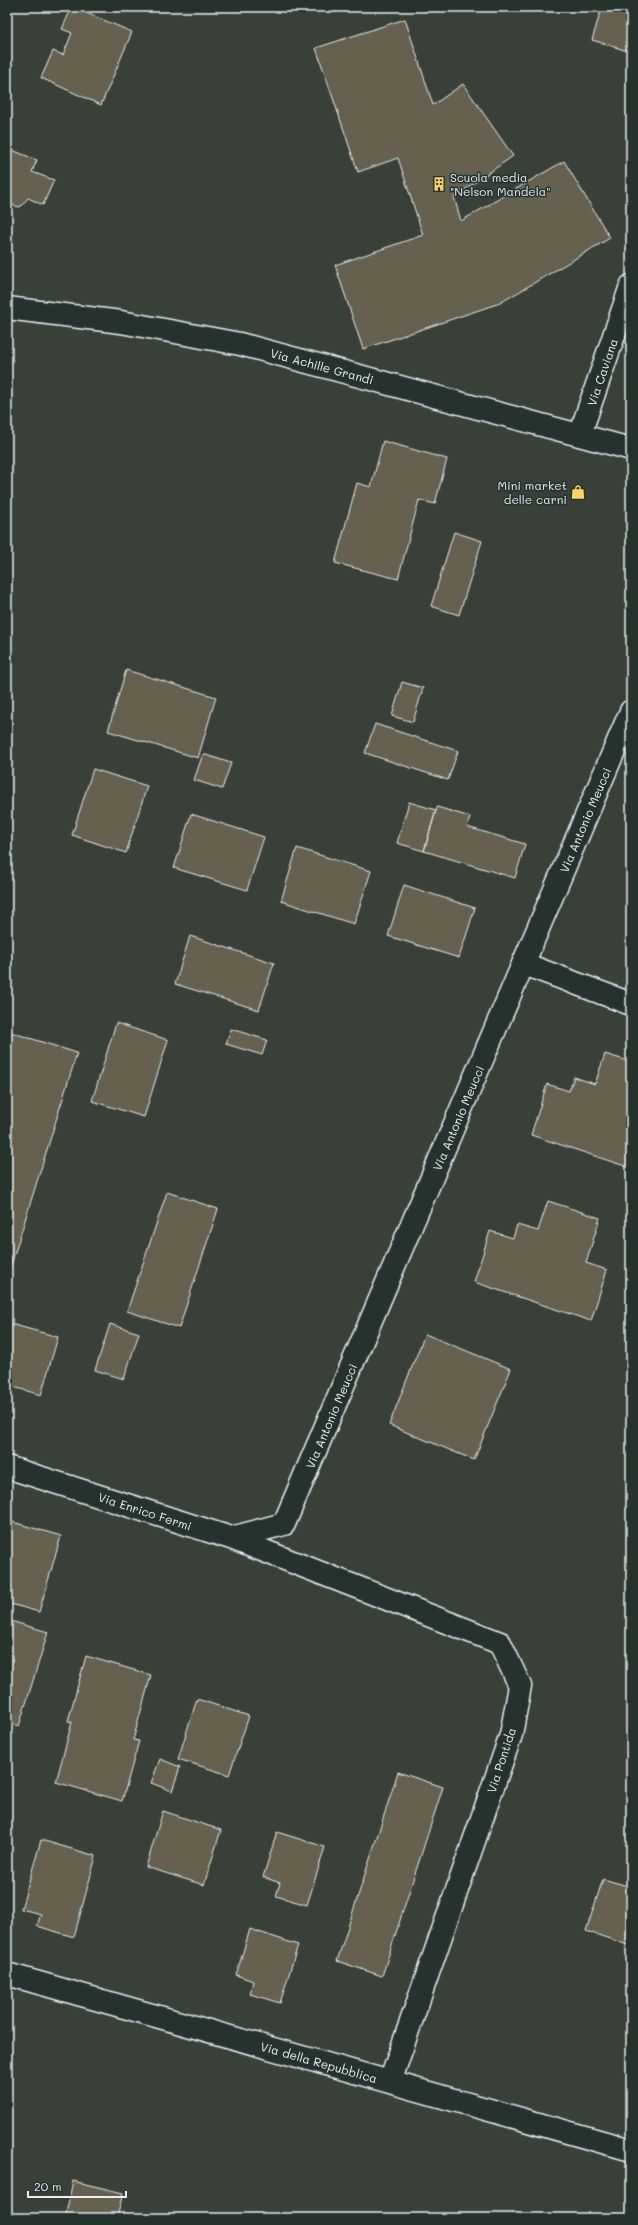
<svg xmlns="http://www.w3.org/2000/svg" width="638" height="2225" font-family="Mali,sans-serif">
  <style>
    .building { fill: #66604f; stroke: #e8f1f8 }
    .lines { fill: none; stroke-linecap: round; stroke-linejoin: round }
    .minor-casing { stroke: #e8f1f8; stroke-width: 25 }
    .minor { stroke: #26332d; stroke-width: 22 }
    .labels { text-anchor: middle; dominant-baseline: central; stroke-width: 3; stroke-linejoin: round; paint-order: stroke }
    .poi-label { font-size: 12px; fill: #e8f1f8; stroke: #26332d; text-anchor: start }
    .street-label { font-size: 12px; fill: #e8f1f8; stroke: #26332d }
  </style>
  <rect width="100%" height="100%" fill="#394037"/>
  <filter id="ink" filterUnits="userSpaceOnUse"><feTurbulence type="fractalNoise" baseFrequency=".025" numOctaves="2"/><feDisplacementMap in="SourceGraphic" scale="8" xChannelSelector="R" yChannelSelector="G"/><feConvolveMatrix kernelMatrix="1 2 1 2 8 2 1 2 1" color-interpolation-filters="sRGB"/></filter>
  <g filter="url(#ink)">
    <path class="building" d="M72,7l60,25 -31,73 -60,-27 12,-27 10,4 9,-22 -10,-4z
      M602,7h29v45l-39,-12z
      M405,19l28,86 30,-21 50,72 -59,41 7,24 103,-60 46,77 -110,65 -137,46 -28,-84 88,-30 -25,-77 -40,14 -42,-124z
      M7,148l30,12 -5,12 22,8 -11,25 -15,-7 -8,9 -13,-3z
      M383,441l64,18 -12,45 -16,-4 -21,79 -63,-16 22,-80 14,4z
      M454,532l28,9 -23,74 -28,-9z
      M126,670l90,27 -18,61 -90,-27z
      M402,682l21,6 -10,34 -21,-6z
      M375,724l83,27 -10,29 -83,-27z
      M203,754l28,9 -9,26 -28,-9z
      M93,769l54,17 -21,67 -54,-18z
      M409,802l27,8 -12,41 -27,-8z
      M437,807l33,10 -3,10 58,17 -10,34 -91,-27z
      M191,814l73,23 -17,53 -73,-22z
      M297,848l74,23 -17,53 -73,-23z
      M404,885l71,23 -16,50 -71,-22z
      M190,936l84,27 -15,47 -84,-26z
      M116,1023l52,17 -24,77 -52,-16z
      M231,1029l36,11 -5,15 -36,-11z
      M7,1031l70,22 -70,225z
      M605,1054l26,8v106l-100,-33 16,-51 22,7 5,-14 21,7z
      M167,1192l51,17 -39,119 -52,-17z
      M548,1201l52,17 -14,45 21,7 -16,51 -117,-39 16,-51 23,7 4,-13 21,6z
      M7,1323l51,14 -17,58 -34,-10z
      M110,1324l29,9 -15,46 -29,-9z
      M425,1334l86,35 -37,91 -85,-35z
      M9,1521l52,15 -22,76 -32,-9z
      M7,1620l41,12 -29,94 -12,-4z
      M86,1656l65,19 -18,65 6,1 -17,60 -66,-19 16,-60 -4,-1z
      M197,1699l52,17 -20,59 -51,-16z
      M160,1759l20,8 -8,24 -21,-8z
      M398,1772l45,15 -61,189 -45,-15z
      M163,1811l58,19 -17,55 -58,-18z
      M277,1832l48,15 -18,58 -31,-9 4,-13 -17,-6z
      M41,1840l55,16 -22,81 -37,-11 4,-12 -20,-5z
      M603,1879l28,8v59l-45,-15z
      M250,1929l48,16 -18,58 -30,-9 3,-13 -17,-6z
      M73,2181l50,12 -6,25h-52z"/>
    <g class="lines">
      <defs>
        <path id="minor" d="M7,308l114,14 119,22 391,105
          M580,434l51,-148
          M524,964l107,40
          M7,1467l224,71 53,-14 347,-813
          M231,1538l269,105 20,43 -9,49 -121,347
          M7,1974l624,176"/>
      </defs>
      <use href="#minor" class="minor-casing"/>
      <use href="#minor" class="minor"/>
    </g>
  </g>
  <defs>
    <symbol id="building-bare" viewBox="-9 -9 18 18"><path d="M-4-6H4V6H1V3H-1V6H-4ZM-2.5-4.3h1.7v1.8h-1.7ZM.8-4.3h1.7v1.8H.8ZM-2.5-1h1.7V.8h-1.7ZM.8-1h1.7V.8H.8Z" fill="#ffd166" stroke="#26332d" stroke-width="2.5" paint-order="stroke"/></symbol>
    <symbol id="shop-bare" viewBox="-9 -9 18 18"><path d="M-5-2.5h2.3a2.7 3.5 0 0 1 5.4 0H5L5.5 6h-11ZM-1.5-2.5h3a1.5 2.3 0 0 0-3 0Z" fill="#ffd166" stroke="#26332d" stroke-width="2.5" paint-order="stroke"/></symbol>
  </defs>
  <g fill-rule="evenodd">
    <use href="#building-bare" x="429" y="174" width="20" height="20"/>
    <use href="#shop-bare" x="568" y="482" width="20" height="20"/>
  </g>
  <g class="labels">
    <g class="poi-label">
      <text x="450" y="177">Scuola media<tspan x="450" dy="14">"Nelson Mandela"</tspan></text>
      <text x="567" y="485" text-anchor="end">Mini market<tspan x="567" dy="14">delle carni</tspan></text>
    </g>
    <g class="street-label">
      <text transform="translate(322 366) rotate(15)">Via Achille Grandi</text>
      <text transform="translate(602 372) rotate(-71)">Via Caviana</text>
      <text transform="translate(585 820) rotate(-67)">Via Antonio Meucci</text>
      <text transform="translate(458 1118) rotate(-67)">Via Antonio Meucci</text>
      <text transform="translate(331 1416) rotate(-67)">Via Antonio Meucci</text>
      <text transform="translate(145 1511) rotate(18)">Via Enrico Fermi</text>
      <text transform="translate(501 1760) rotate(-72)">Via Pontida</text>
      <text transform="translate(319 2062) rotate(16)">Via della Repubblica</text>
    </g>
  </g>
  <rect width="638" height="2225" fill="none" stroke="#26332d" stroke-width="24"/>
  <rect x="12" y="12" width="614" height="2201" fill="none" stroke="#e8f1f8" stroke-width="1.5" filter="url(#ink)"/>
  <path d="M28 2191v6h98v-6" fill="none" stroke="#e8f1f8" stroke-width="2"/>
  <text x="34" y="2191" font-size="12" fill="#e8f1f8" stroke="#26332d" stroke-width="3" paint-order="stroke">20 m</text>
</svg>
